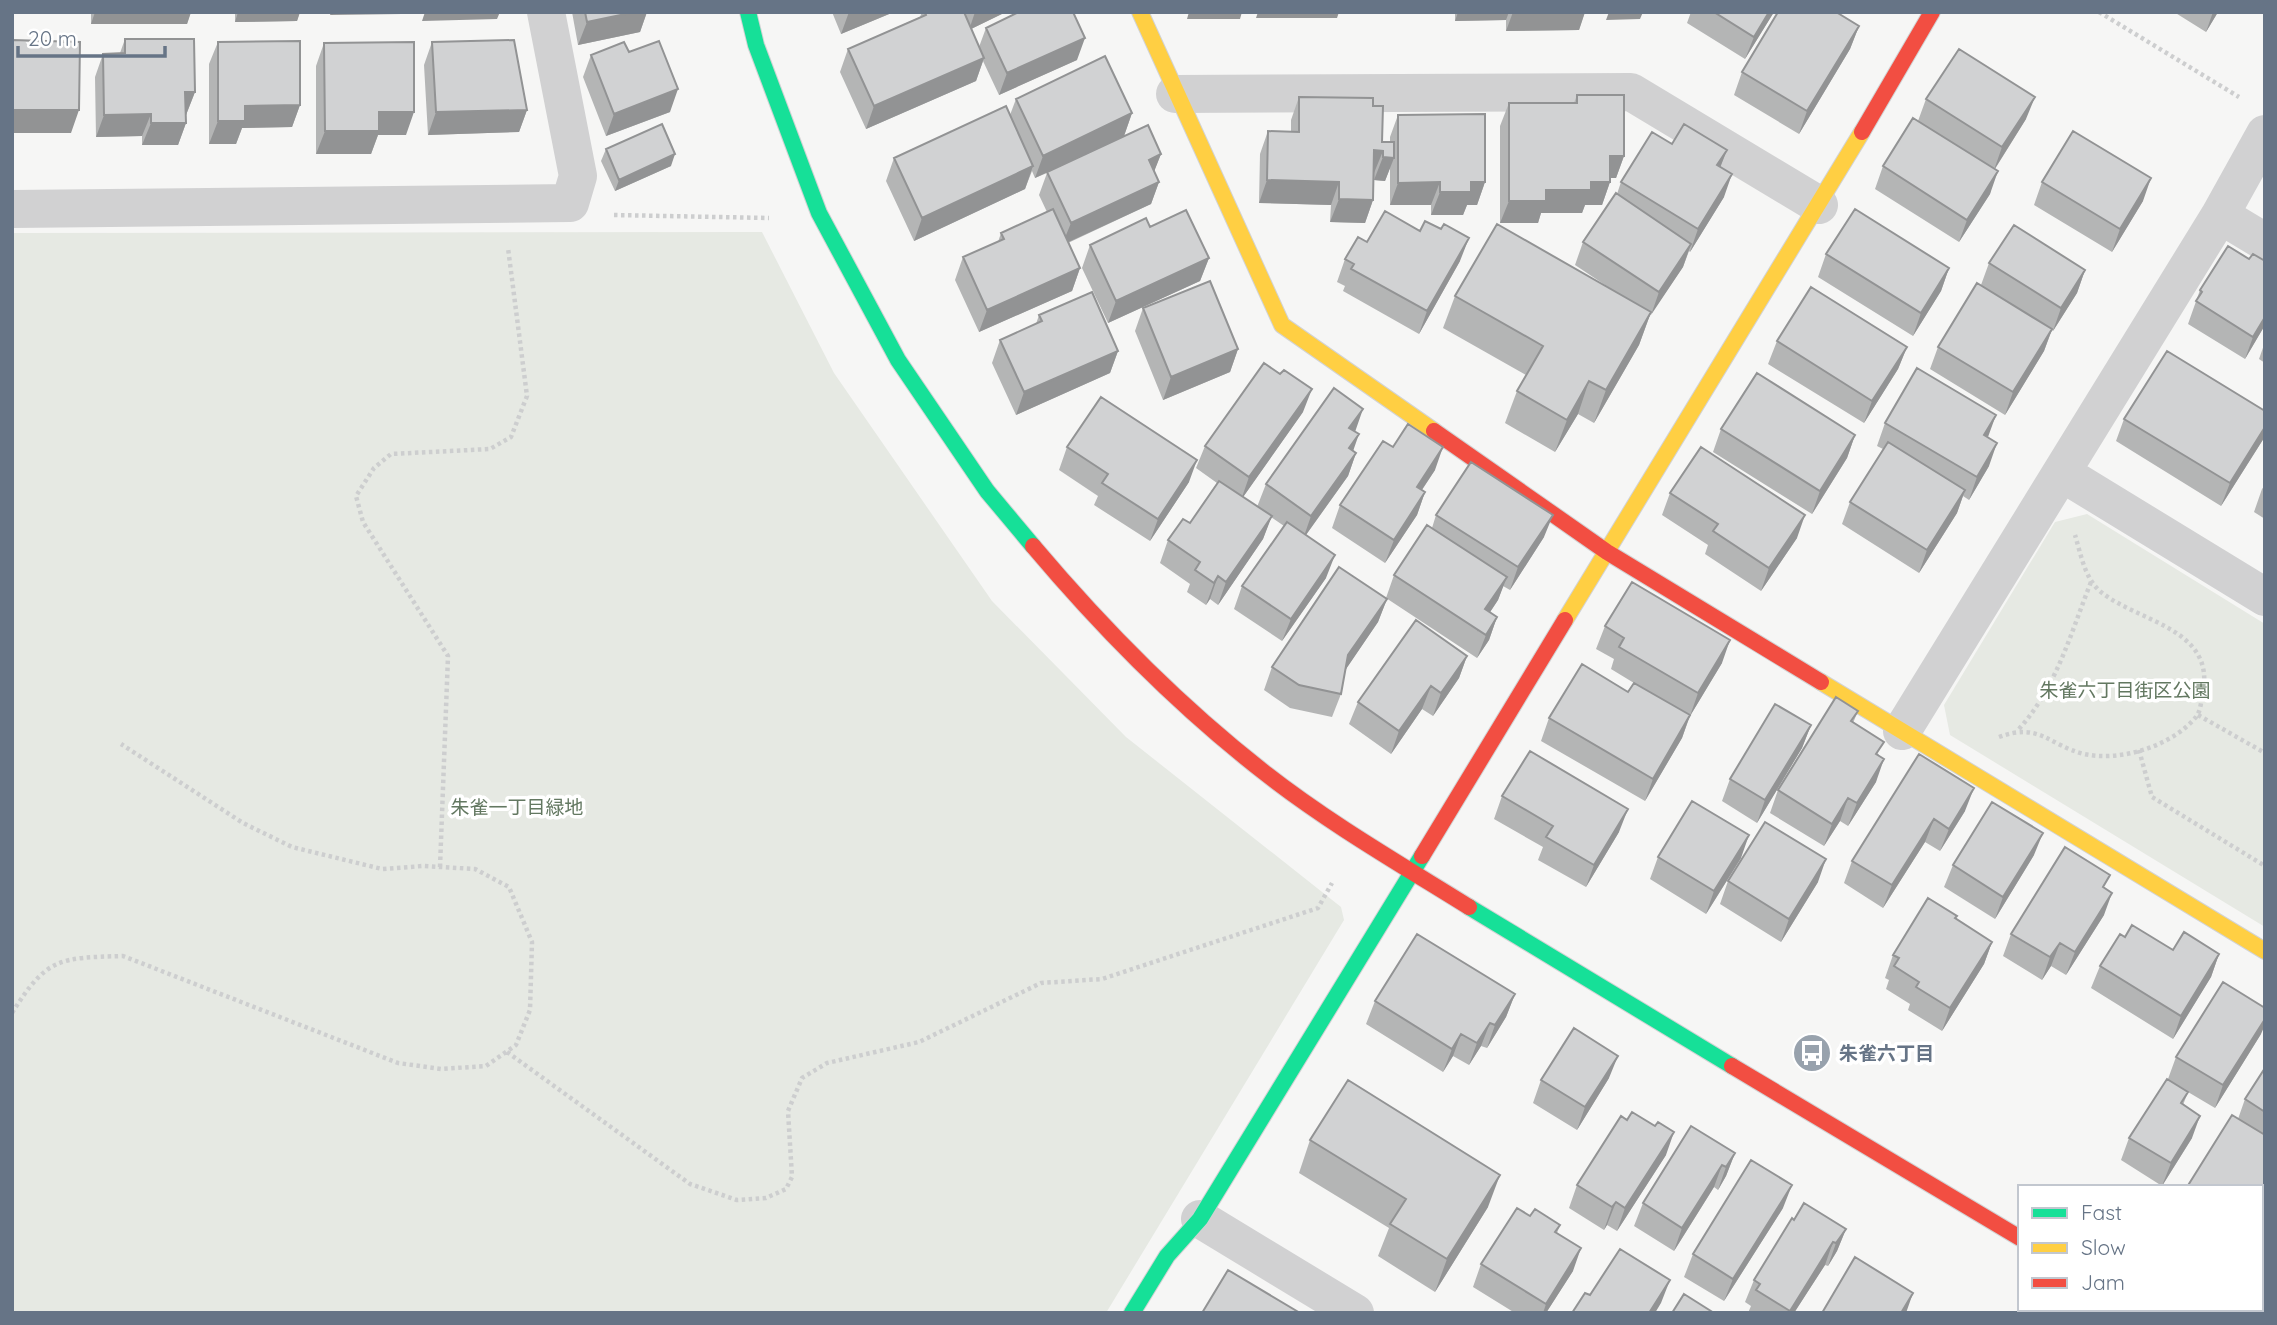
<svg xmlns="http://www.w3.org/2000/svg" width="2277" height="1325" font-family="Quicksand,'Noto Sans JP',sans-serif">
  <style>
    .green { fill: #e6e9e3 }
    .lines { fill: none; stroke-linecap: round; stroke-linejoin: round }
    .fast-casing { stroke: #d2d3d4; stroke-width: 18 }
    .slow-casing { stroke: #d2d3d4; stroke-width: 18 }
    .jam-casing { stroke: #d2d3d4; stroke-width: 18 }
    .path { stroke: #cdcecf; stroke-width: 4.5; stroke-dasharray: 3.5 3.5; stroke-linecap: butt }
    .street { stroke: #d1d1d2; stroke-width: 38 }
    .fast { stroke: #16e098; stroke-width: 16 }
    .slow { stroke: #ffcf43; stroke-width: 16 }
    .jam { stroke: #f24e42; stroke-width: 16 }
    .wall { fill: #b4b5b5 }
    .shaded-wall { fill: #929394 }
    .building { fill: #d1d2d3; stroke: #929394; stroke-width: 2 }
    .labels { text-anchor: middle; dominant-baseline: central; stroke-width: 7; stroke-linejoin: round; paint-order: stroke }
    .park-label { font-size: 19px; fill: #637861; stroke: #fff }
    .poi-label { font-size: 19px; font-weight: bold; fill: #667486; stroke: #fff; text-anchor: start }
  </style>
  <rect width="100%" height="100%" fill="#f6f6f5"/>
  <path class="green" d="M762,232l72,141 158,228 134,136 215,170 3,13 -238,393h-1094v-1080z
    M2087,514l178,110v303l-315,-192 -6,-30 111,-183z"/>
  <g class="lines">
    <defs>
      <path id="fast" d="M748,12l8,33 63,168 79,147 89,131 46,55
        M1469,907l263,159
        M2135,1309l6,4
        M1132,1313l35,-57 33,-37 222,-363"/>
      <path id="slow" d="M1140,12l142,313 152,106
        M1565,620l297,-488
        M1821,682l444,269"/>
      <path id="jam" d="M1862,132l70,-120
        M1434,431l173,121 214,130
        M1033,546c70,83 146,160 232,227 64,50 135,91 204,134
        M1422,856l143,-236
        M1732,1066l288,172"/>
    </defs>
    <use href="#fast" class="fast-casing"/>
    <use href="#slow" class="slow-casing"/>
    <use href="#jam" class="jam-casing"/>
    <path class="path" d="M2099,12l140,85
      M614,215l155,3
      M2198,715l67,38
      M2019,729c38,-43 51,-94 72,-147
      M1999,737c41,-15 49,8 85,17 37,8 88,-8 112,-37 5,-6 5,-17 7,-25 12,-64 -65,-70 -102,-100 -16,-13 -20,-37 -26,-57
      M2139,750l13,47 113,69
      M440,867l8,-211 -85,-134 -7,-26 18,-28 17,-14 99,-5 21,-12 16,-41 -19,-148
      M12,1013c35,-56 47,-55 111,-57l275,107 43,6 45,-3 30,-21 14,-35 2,-68 -23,-55 -34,-18 -52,-3 -41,3 -90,-22 -49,-24 -122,-79
      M507,1052l183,132 47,16 29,-2 20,-9 6,-12 -4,-66 14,-33 25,-15 92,-21 122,-59 61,-4 216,-71 14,-25"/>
    <path class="street" d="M1175,94l456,-2 188,113
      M12,209l558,-6 8,-27 -32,-164
      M2220,215l45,27
      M2062,473l203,124
      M1902,731l318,-516 45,-81
      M1200,1219l155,94"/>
    <use href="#fast" class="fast"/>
    <use href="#slow" class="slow"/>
    <use href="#jam" class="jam"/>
  </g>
  <path class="wall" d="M91,12h100l-4,12h-96z
    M209,12h91l-3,9 -62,1v-9z
    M572,12h75l-7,20 -62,13z
    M832,12h62l-53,22z
    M922,12h84l-35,17 8,18 7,-19 91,32 -78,35 -16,-34 -7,20 -110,48 -26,-57 8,-23 72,-32z
    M1455,12h130l-6,18 -73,1v-11l-51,1z
    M1691,12h83l-29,47 -58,-36z
    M2174,12h44l-12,20z
    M1859,26l-9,23 -51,85 -65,-39 8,-23z
    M125,39l70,53 -9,23v8l-8,22h-36v-9l-46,1 -1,-60 8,-23 17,-1z
    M218,42l82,63 -8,22 -50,1 -6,16h-27v-80z
    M432,42l95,68 -8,22 -91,3 -4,-70z
    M324,43l82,92h-28l-7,19h-55v-88z
    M629,52l41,60 -64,24 -23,-59 8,-22z
    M1577,95l47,61 -8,22h-6v4l-8,23h-17l-3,8h-41l-3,10h-38v-97l9,-23h65z
    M1299,97l74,9 9,36h8v-5l8,-22 87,67 -8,23h-10l-4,10h-32v-10h-41v-37l-5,13 -11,-1v-7l-1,27 -8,23 -35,-1 1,-17 -72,-2 1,-49 8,-23 23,1v-12z
    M1016,99l116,14 -8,23 -35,17 72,1 -7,17 5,11 -8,22 -83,39 12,25 -8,23 -93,41 -24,-52 8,-23 35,-15 3,-9 46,-21 -8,-17 8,-22 -12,5 -3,-7 -7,18 -111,52 -28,-60 8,-23 116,-43z
    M1926,99l100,20 -31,50 -5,25 -31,48 -84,-53 8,-23 35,-45z
    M1672,144l55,6 -7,17 4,30 -34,55 -1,-1 -6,16 -33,48 -11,30 -45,78 -16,-9 -23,38 -50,-29 12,-32 9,-16 -83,-47 12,-32 159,-5 -39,-26 8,-23 34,-48 4,-12z
    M606,149l65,17 -56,25 -14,-30z
    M2042,182l101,19 -31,51 -78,-47z
    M1150,227l59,31 -9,23 -92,42 -26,-55 8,-23z
    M1367,242l93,19 -41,73 -76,-43 2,-5 -8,-4 8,-23z
    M1826,254l123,14 -8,23 -28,45 -95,-59z
    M1989,263l96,7 -8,23 -24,38 -1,-1 -8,21 -39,64 -75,-46 8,-22 43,-62z
    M2200,290l65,35 -20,34 -57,-35z
    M1143,308l95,41 -8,23 -67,28 -28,-69z
    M1039,315l79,36 -8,22 -94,42 -24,-52 8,-23 36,-16z
    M1777,341l130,6 -9,22 -34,54 -96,-59z
    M2265,342v21l-6,-4z
    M1303,412l-60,85 14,10 9,-23 89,-53 -2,20 3,2 -8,23 -42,59 20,43 -44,63 -48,-32 8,-23 42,-60 -13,-9 -8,22 -45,66 -8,-6 -4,6 -19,-13 3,-8 -30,-21 8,-23 22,-17 27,-40 -21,-15 9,-22z
    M2124,419l140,19 -43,68 -105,-65z
    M1885,423l103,14 1,29 -20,34 -6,-4 -6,17 -38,60 -77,-49 8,-22 33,-53 -6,-3z
    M1721,429l134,6 -8,23 -35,56 -99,-62z
    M1067,447l122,35 -39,59 -56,-36 4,-9 -39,-26z
    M1393,447l42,23 -13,20 3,2 -8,23 -32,48 -53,-35 8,-23z
    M2265,485v34l-11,-7 8,-23z
    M1670,493l127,45 -36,53 -56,-37 3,-9 -46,-30z
    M1436,515l108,22 -34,53 -7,-4 -5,14 -8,12 7,5 -8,23 -12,18 -91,-60 8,-23 38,-47z
    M1387,599l-9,23 -33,48 -4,24 -9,23 -42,-9 -26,-18 8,-23z
    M1605,626l117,37 -32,53 -8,22 -37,63 -104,-60 8,-23 79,-26 6,-9 -23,-14 3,-10 -18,-10z
    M1467,656l-8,22 -26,38 -11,-7 -31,45 -42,-30 9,-22z
    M1858,711l-5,12 26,32 -3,27 -28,44 -8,-5 -16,25 -54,-33 8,-23z
    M1811,725l-9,23 -45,75 -35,-22 8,-22z
    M1919,754l46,57 -25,40 -15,-9 -42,66 -39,-25 8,-22z
    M1502,796l117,36 -33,55 -48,-27 5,-13 -49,-28z
    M2034,855l-39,64 -51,-32 9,-22z
    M1658,857l83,1 -35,56 -56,-35z
    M1728,881l90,1 -37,60 -61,-38z
    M2105,888l-1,27 -38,60 -15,-9 -9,14 -39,-24 8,-22z
    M1956,919l36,23 -8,22 -42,67 -34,-21 2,-6 -24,-15 3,-9 -4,-2 8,-23z
    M2125,937l48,13 46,4 -8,23 -38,62 -82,-51 9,-22z
    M1515,994l-9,23 -19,31 -6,-2 -12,19 -16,-9 -10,16 -77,-48 9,-23z
    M2261,1034l-46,74 -27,-16 -5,13 9,33 -30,48 -41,-26 8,-22 39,-59 8,-22z
    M2265,1068v126l-27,-75 7,-20z
    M1609,1078l-32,52 -44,-27 8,-23z
    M1627,1120l28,6 11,29 -49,76 -10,-6 -3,5 -35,-22 8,-23z
    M1310,1140l178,67 -53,85 -57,-36 11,-28 -90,-55z
    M1735,1153l-9,23 -8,14 -4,-3 -40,64 -40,-25 9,-23z
    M1783,1208l-59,93 -40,-24 9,-23z
    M1530,1216l30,9 -3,8 16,38 -27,42h-31l-42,-26 8,-23z
    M1794,1220l52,9 -9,22 -9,15 -3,-1 -31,48h-46l3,-7 -6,-4 9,-22z
    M2265,1232v52l-4,-2v-45z"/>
  <path class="shaded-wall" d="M95,12h96l-4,12h-96z
    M238,12h62l-3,9 -62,1z
    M331,12h72l-1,2 -72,1z
    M425,12h75l-3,7 -75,2z
    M635,12h12l-7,20 -62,13 9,-23z
    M849,12h45l-53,22z
    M975,12h31l-37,18z
    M1189,12h53l-2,7h-53z
    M1258,12h81l-2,6h-81z
    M1458,12h51l-3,8 -51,1z
    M1513,12h72l-6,18 -73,1z
    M1609,12h34l-3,7 -34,1z
    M1769,12h5l-29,47 9,-22z
    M2213,12h5l-12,20z
    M1859,26l-9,23 -51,85 8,-23z
    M1085,38l-8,22 -78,35 8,-22z
    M984,58l-8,23 -110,48 8,-23z
    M678,89l-8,23 -64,24 8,-22z
    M185,92h10l-9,23h-9z
    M2035,97l-9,22 -32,51 8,-23z
    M300,105l-8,22 -50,1 -6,16h-27l9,-23 27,-15z
    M12,110h67l-8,23h-59z
    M527,110l-8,22 -91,3 8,-23z
    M379,112h35l-8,23h-28l-7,19h-55l9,-23z
    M1132,113l-8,23 -89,42 8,-22z
    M151,114l-9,22 -46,1 8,-22z
    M151,123h35l-8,22h-36z
    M1374,150l9,1 -9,22h-8z
    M1727,150l-9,23 -1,-8z
    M675,154l-4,12 -56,25 4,-11z
    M1161,154l-9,23 -3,-17z
    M1610,156h14l-8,22h-14z
    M1383,157l11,1 -9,23 -11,-1z
    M1033,166l-8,23 -111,52 8,-23z
    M1998,171l-8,23 -31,48 8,-22z
    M1732,174l-8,23 -34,55 8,-23z
    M2151,178l-8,23 -31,51 8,-23z
    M1267,180l72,2 -8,23 -72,-2z
    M1159,182l-8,22 -89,41 9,-22z
    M1440,182l-9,23h-41l8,-22z
    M1471,182h14l-8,23h-10l-4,10h-32l9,-23z
    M1591,182h19l-8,23h-17l-3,8h-41l-3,10h-38l9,-22 37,-11z
    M1339,199l34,1 -8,23 -35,-1z
    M1469,238l-9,23 -41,73 8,-23z
    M1691,244l-8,23 -32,48 8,-23z
    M1209,258l-9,23 -92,42 8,-22z
    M1080,268l-8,23 -93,41 8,-22z
    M1949,268l-8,23 -28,45 8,-23z
    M2085,270l-8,23 -24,38 8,-23z
    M1651,312l-12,33 -45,78 12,-33z
    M2265,317v8l-20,34 8,-22z
    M2052,329l-8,22 -39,64 8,-23z
    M1907,347l-9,22 -34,54 8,-22z
    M1238,349l-8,23 -67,28 8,-23z
    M1118,351l-8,22 -94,42 8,-23z
    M1589,381l-11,33 -23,38 12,-32z
    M1312,389l-9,23 -62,88 8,-23z
    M1363,409l-8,23 -6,-4z
    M1996,415l-8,22 -4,-2z
    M2265,427l-1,11 -43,68 9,-23z
    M1359,434l-8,23 -2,-9z
    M1855,435l-8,23 -35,56 8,-23z
    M1997,443l-8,23 -20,34 8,-23z
    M1443,447l-8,23 -26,39 8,-22z
    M1356,453l-8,23 -45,63 8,-23z
    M1197,460l-8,22 -39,59 8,-22z
    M1965,490l-8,23 -38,60 8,-23z
    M1425,492l-8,23 -32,48 9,-23z
    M1553,515l-9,22 -34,53 8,-23z
    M1805,515l-8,23 -36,53 8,-23z
    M1272,516l-9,23 -45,66 8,-23z
    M1335,555l-9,23 -44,63 9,-22z
    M1218,576l-8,23 -4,6 8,-22z
    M1507,577l-9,23 -21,32 8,-23z
    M1387,599l-9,23 -38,56 8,-23z
    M1497,617l-8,23 -12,18 9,-23z
    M1730,640l-8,23 -32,53 8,-23z
    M1467,656l-8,22 -26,38 8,-23z
    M1431,686l-9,23 -31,45 8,-23z
    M1690,715l-8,23 -37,63 8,-22z
    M1811,725l-9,23 -45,75 8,-23z
    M1884,759l-8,23 -28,44 9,-23z
    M1974,788l-9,23 -25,40 9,-22z
    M1848,798l-8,23 -16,25 8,-22z
    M1628,809l-9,23 -33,55 8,-22z
    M1934,819l-9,23 -42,66 9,-23z
    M2043,833l-9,22 -39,64 8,-22z
    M1749,835l-8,23 -35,56 8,-23z
    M1826,859l-8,23 -37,60 8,-23z
    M2112,893l-8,22 -38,60 9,-23z
    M1992,942l-8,22 -42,67 8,-23z
    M2060,943l-9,23 -9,14 8,-23z
    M2219,954l-8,23 -38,62 8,-23z
    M1515,994l-9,23 -19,31 8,-23z
    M2265,1019v6l-4,9 -46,74 8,-23z
    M1490,1023l-9,23 -12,19 8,-22z
    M1461,1034l-8,22 -10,16 9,-23z
    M1618,1056l-9,22 -32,52 8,-23z
    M2200,1116l-8,22 -30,48 9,-23z
    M1674,1132l-8,23 -49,76 8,-23z
    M1735,1153l-9,23 -8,14 8,-23z
    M1722,1165l-8,22 -40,64 8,-23z
    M1500,1175l-12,32 -53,85 12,-33z
    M1792,1185l-9,23 -59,93 9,-22z
    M2265,1185v9l-4,6v-9z
    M1616,1202l-9,23 -3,5 8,-23z
    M1846,1229l-9,22 -9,15 8,-23z
    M1833,1242l-8,23 -31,48h-5z
    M1581,1248l-8,23 -27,42h-3l3,-9z
    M1670,1280l-9,23 -6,10h-6z
    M1913,1293l-7,20h-5z"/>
  <path class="building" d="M585,12h50l-48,10z
    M925,12h39l20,46 -110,48 -26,-57 78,-34z
    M1019,12h54l12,26 -78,35 -21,-45z
    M1714,12h55l-15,25z
    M1778,12h58l23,14 -52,85 -65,-39z
    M125,39h69l1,53h-10l1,31h-35v-9l-47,1 -1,-61 22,-1z
    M12,40l68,2 -1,68h-67z
    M514,40l13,70 -91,2 -4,-70z
    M300,41v64l-55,1v15h-27v-79z
    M659,41l19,48 -64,25 -23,-59 33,-13 5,10z
    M414,42v70h-35v19h-54l-1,-88z
    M1959,49l76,48 -33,50 -76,-48z
    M1105,56l27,57 -89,43 -27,-57z
    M1577,95h47v61h-14v26h-19v8h-45v11h-37v-98h68z
    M1299,97l74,1v8h10l-1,36h12v16l-11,-1v-6l-9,-1 -1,50 -34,-1v-17l-72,-2 1,-49 31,1z
    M1006,106l27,60 -111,52 -28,-60z
    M1485,114v68h-14v10h-31v-10l-42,1v-68z
    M1913,118l85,53 -31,49 -84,-54z
    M662,124l13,30 -56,26 -13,-31z
    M1684,124l43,26 -10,15 15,9 -34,55 -77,-47 31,-50 20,12z
    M1148,125l13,29 -12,6 10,22 -88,41 -24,-51z
    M2073,131l78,47 -31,51 -78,-47z
    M1616,193l75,51 -32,48 -76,-50z
    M1053,209l27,59 -93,42 -24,-53 41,-18 -3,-6z
    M1855,209l94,59 -28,45 -95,-59z
    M1186,210l23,48 -93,43 -26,-56 56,-27 4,9z
    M1385,211l35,20 5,-10 16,8 3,-5 25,14 -42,73 -76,-42 3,-5 -9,-5 13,-22 9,5z
    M1497,224l154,88 -45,78 -17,-9 -22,39 -50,-29 26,-45 -88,-50z
    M2014,225l71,45 -24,38 -72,-45z
    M2228,246l21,13 4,-5 12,7v56l-12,20 -57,-36 6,-9 -2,-2z
    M1210,281l28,68 -67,28 -28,-69z
    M1977,283l75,46 -39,63 -75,-45z
    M1811,287l96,60 -35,54 -95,-60z
    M1092,292l26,59 -94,41 -24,-52 42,-19 -3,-6z
    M2167,351l98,60v16l-35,56 -106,-64z
    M1264,363l16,11 4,-4 28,19 -63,88 -44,-31z
    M1917,368l79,47 -12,20 13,8 -20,34 -92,-54z
    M1757,373l98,62 -35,56 -99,-62z
    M1334,388l29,21 -14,19 10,6 -10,14 7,5 -45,63 -45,-32z
    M1101,397l96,63 -39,59 -56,-36 6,-9 -41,-27z
    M1408,424l35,23 -26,40 8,5 -31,48 -54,-35 43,-64 10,6z
    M1888,442l77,48 -38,60 -77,-48z
    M1701,447l104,68 -36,53 -56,-37 5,-7 -48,-31z
    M1471,462l82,53 -35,52 -82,-52z
    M1219,481l53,35 -46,66 -8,-6 -4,7 -19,-13 5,-8 -32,-22 15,-21 7,4z
    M1287,522l48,33 -44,64 -49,-33z
    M1427,525l80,52 -22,32 12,8 -11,18 -92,-60z
    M1339,567l48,32 -39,56 -7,39 -42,-9 -27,-18z
    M1632,582l98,58 -32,53 -79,-46 5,-9 -19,-12z
    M1416,620l51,36 -26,37 -10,-7 -32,45 -41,-29z
    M1582,664l46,28 6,-9 56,32 -37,64 -104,-61z
    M1836,697l22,14 -7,10 33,21 -8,12 8,5 -27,44 -9,-5 -16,26 -54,-34z
    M1775,704l36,21 -46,75 -35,-21z
    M1530,751l98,58 -34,56 -48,-28 7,-11 -51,-30z
    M1919,754l55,34 -25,41 -15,-10 -42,66 -40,-24z
    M1692,801l57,34 -35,56 -56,-34z
    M1992,802l51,31 -40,64 -50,-32z
    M1765,822l61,37 -37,60 -61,-38z
    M2065,847l45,28 -7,12 9,6 -37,59 -15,-9 -10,14 -39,-23z
    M1928,898l29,18 -2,2 37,24 -42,66 -34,-21 3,-5 -25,-16 5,-8 -6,-3z
    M2132,925l41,25 11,-18 35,22 -38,62 -81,-50 20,-32 5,3z
    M1417,934l98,60 -20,31 -5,-2 -13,20 -16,-9 -9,15 -77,-48z
    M2223,982l42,26v11l-42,66 -47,-28z
    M1574,1028l44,28 -33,51 -44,-27z
    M2265,1068v44l-20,-13z
    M2167,1079l21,13 -7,11 19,13 -29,47 -42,-25z
    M1348,1080l152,95 -53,84 -57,-35 16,-25 -96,-59z
    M1632,1112l23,14 3,-4 16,10 -49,76 -9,-6 -4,5 -35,-22 44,-69 6,4z
    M2232,1115l33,20v50l-4,6v-4h-74z
    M1691,1126l44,27 -9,14 -4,-2 -40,63 -39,-25z
    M1751,1160l41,25 -59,94 -40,-25z
    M1804,1203l42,26 -10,14 -3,-1 -43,69 -34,-21 4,-6 -6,-4 38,-62 2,2z
    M1517,1208l13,8 5,-7 25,16 -5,7 26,16 -35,56 -65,-40z
    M2265,1232v24l-4,-2v-17z
    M1620,1249l50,31 -21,33h-77l13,-20 5,2z
    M1855,1257l58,36 -12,20h-79z
    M1228,1270l72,43h-98z
    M1684,1294l30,19h-42z"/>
  <defs>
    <symbol id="bus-disc" viewBox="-11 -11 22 22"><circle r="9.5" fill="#98a2ad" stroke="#fff"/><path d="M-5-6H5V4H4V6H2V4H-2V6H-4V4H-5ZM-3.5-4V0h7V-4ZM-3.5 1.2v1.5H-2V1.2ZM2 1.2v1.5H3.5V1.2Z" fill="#fff"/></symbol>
  </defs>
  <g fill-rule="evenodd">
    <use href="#bus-disc" x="1790" y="1031" width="44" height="44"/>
  </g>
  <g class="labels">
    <g class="park-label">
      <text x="2125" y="690">朱雀六丁目街区公園</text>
      <text x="517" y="807">朱雀一丁目緑地</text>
    </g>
    <g class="poi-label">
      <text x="1839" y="1053">朱雀六丁目</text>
    </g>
  </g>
  <rect width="2277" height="1325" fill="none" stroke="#667486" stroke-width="28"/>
  <rect x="2018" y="1185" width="245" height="126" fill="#ffffff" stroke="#c2c7cf" stroke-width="2"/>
  <rect x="2032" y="1208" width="35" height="10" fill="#16e098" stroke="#c2c7cf" stroke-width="2"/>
  <text x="2081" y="1220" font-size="21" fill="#667486">Fast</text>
  <rect x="2032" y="1243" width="35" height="10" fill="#ffcf43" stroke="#c2c7cf" stroke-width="2"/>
  <text x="2081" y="1255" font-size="21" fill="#667486">Slow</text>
  <rect x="2032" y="1278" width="35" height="10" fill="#f24e42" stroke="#c2c7cf" stroke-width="2"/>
  <text x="2081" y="1290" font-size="21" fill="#667486">Jam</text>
  <path d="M18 46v10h147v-10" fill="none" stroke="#667486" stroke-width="3.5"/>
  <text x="28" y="46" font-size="21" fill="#667486" stroke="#ffffff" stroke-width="5" paint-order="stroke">20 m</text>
</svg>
